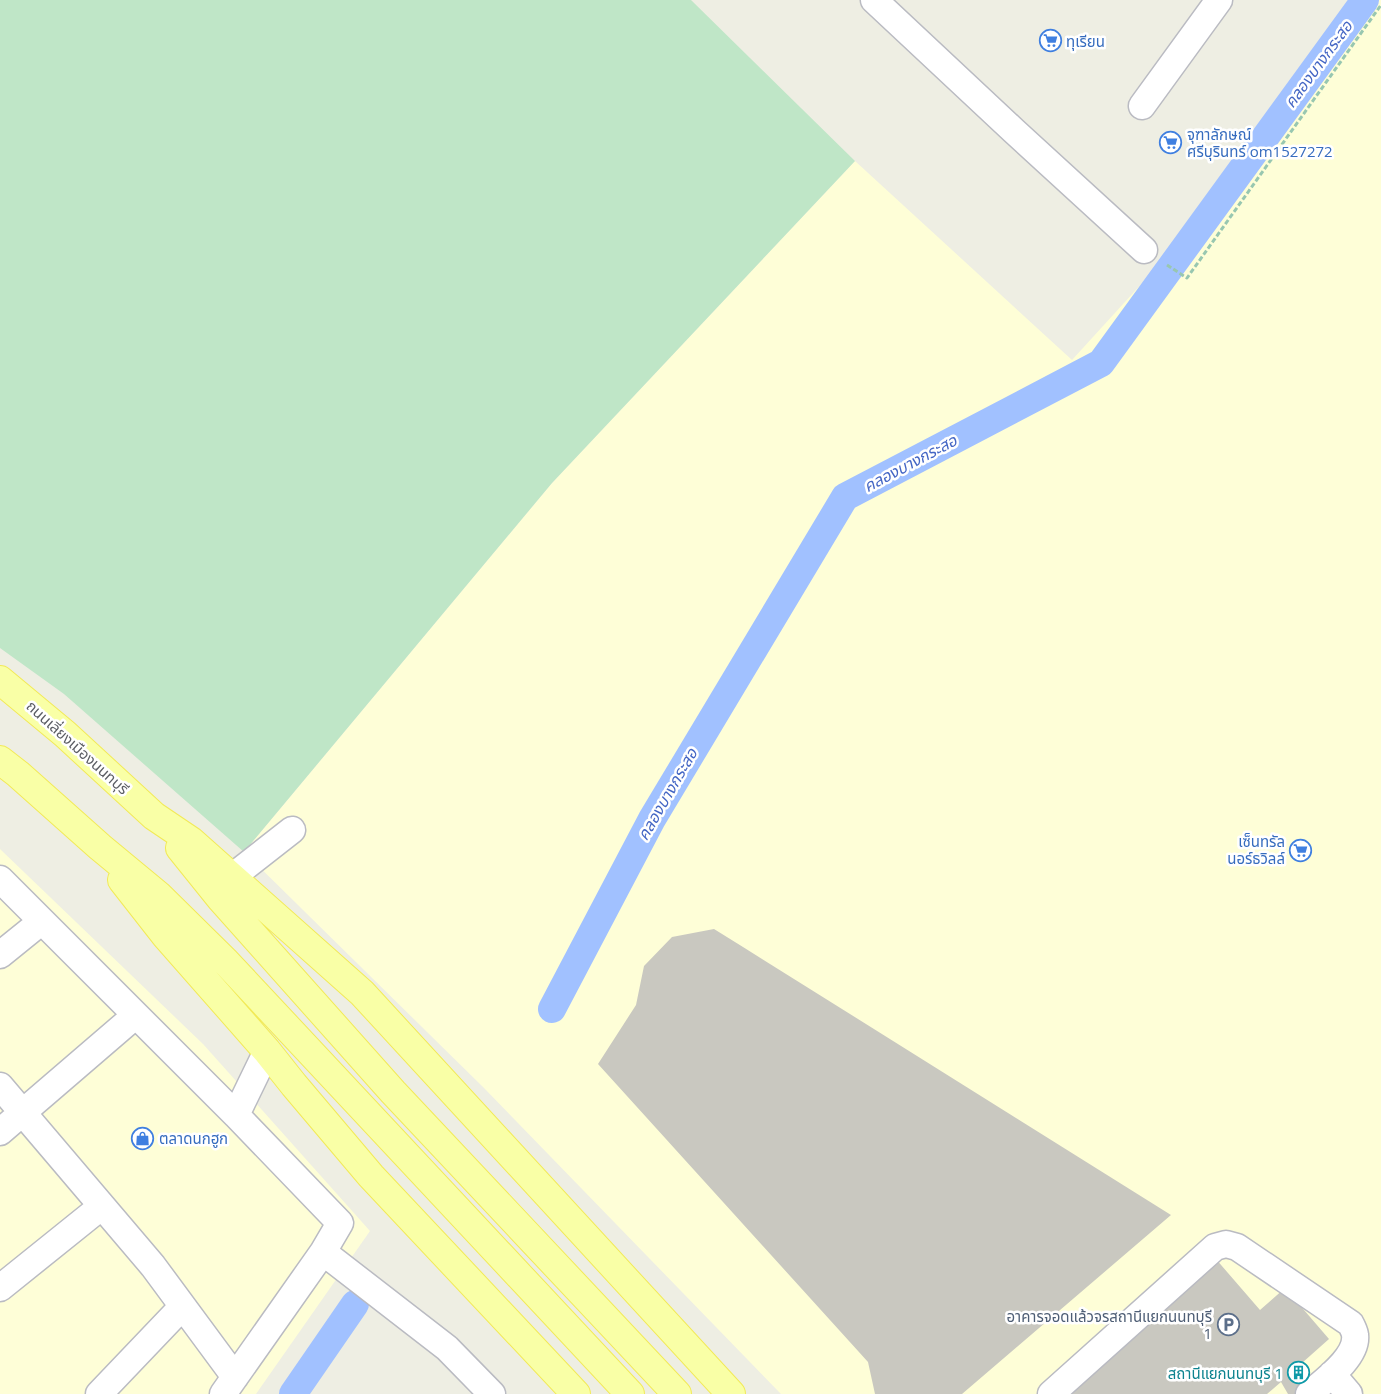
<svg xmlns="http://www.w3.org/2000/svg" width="1381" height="1394" font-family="'Open Sans','Noto Sans Thai',sans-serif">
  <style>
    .commercial { fill: #fefed7 }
    .green { fill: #bfe6c7 }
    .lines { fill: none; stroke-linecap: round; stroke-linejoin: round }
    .canal { stroke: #a1c1ff; stroke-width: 28 }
    .building { fill: #c9c8c0 }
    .minor-casing { stroke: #babbc2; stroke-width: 29 }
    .major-casing { stroke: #f2ea57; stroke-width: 30 }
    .path { stroke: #98c7b0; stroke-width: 3; stroke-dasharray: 5 2.5; stroke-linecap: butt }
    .minor { stroke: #fff; stroke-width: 26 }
    .major { stroke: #f9ffa6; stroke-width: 28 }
    .labels { text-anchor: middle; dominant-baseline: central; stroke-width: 5; stroke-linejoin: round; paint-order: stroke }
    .shop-label { font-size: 15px; fill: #366cbe; stroke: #fff; text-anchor: start }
    .street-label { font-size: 15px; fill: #5b5d64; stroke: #fff }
    .service-label { font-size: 15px; fill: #4e5e75; stroke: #fff; text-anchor: end }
    .culture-label { font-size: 15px; fill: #0d838f; stroke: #fff; text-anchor: end }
    .water-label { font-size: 16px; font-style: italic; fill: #4365c4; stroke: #fff }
  </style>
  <rect width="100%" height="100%" fill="#eeeee3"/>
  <path class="commercial" d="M1364,0h17v1394h-600l-297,-306 -240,-236 308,-369 303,-322 217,199 166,-182z
    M0,849l203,195 167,187 -114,163h-256z"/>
  <path class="green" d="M0,0h691l164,161 -303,322 -308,369 -180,-158 -64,-46z"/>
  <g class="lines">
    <path class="canal" d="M552,1009l100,-190 193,-322 256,-134 264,-363
      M293,1394l62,-90"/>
  </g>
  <path class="building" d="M714,929l29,18 428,268 -209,179h-87l-7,-32 -270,-298 38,-59 8,-39 28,-29z
    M1215,1258l45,52 25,-22 44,51 -27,24 16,31h-30l-7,-12 -14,12h-206z"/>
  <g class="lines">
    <defs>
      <path id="minor" d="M874,0l140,131 130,119
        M1142,106l77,-106
        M232,877l60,-47
        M0,879l236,236
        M0,955l42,-34
        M0,1086l153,180 82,111
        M0,1132l136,-117
        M323,1252l124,96 45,46
        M0,1288l102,-82
        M1332,1374l17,20
        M99,1394l83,-87
        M223,1394l100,-142 17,-29 -104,-108 31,-64
        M1051,1394l164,-147 11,-3 11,3 114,77c1,3 4,8 4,11 3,22 -31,46 -46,59"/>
      <path id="major" d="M0,680l65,54 89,82 37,25 171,152 369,401
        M0,760l18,14 82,73 58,48 68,67 404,432
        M180,848l41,51 172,193 284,302
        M122,880l43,55 102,116 27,34 77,91 205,218"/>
    </defs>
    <use href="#minor" class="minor-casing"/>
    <use href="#major" class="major-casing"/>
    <path class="path" d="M1167,265l20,13 194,-273"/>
    <use href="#minor" class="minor"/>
    <use href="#major" class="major"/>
  </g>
  <defs>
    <symbol id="supermarket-ring" viewBox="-11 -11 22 22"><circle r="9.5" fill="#fff" stroke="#3f7fe0" stroke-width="1.5"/><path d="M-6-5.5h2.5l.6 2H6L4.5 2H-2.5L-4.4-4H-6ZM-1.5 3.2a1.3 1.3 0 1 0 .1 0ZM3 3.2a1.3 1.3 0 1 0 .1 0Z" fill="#3f7fe0"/></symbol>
    <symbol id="shop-ring" viewBox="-11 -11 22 22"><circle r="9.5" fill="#fff" stroke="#3f7fe0" stroke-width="1.5"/><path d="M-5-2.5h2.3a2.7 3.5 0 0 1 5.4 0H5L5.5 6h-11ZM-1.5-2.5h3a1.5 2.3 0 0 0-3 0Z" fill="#3f7fe0"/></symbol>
    <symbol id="parking-ring" viewBox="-11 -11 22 22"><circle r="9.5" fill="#fff" stroke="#5c6f8a" stroke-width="1.5"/><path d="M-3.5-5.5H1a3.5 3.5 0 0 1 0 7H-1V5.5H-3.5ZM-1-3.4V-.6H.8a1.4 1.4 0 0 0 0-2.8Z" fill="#5c6f8a"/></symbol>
    <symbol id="building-ring" viewBox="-11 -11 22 22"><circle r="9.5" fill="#fff" stroke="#0f9aa8" stroke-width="1.5"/><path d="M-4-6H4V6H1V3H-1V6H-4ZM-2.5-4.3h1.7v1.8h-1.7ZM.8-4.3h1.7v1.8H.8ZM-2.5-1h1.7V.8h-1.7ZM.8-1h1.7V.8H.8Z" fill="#0f9aa8"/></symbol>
  </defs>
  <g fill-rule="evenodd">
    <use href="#supermarket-ring" x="1038" y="28" width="25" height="25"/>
    <use href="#supermarket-ring" x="1158" y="130" width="25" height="25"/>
    <use href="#supermarket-ring" x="1288" y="838" width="25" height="25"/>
    <use href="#shop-ring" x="130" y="1126" width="25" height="25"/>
    <use href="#parking-ring" x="1216" y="1312" width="25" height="25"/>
    <use href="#building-ring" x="1286" y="1360" width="25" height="25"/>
  </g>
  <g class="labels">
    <g class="shop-label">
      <text x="1066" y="41">ทุเรียน</text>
      <text x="1187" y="134">จุฑาลักษณ์<tspan x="1187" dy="17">ศรีบุรินทร์ om1527272</tspan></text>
      <text x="1285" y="841" text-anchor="end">เซ็นทรัล<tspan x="1285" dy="17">นอร์ธวิลล์</tspan></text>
      <text x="159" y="1138">ตลาดนกฮูก</text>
    </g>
    <g class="street-label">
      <text transform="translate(78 747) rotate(42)">ถนนเลี่ยงเมืองนนทบุรี</text>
    </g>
    <g class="service-label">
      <text x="1212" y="1316">อาคารจอดแล้วจรสถานีแยกนนทบุรี<tspan x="1212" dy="17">1</tspan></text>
    </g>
    <g class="culture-label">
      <text x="1283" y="1373">สถานีแยกนนทบุรี 1</text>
    </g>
    <g class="water-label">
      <text transform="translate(1318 64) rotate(-54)">คลองบางกระสอ</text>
      <text transform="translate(910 463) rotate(-28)">คลองบางกระสอ</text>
      <text transform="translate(667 794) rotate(-60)">คลองบางกระสอ</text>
    </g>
  </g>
</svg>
